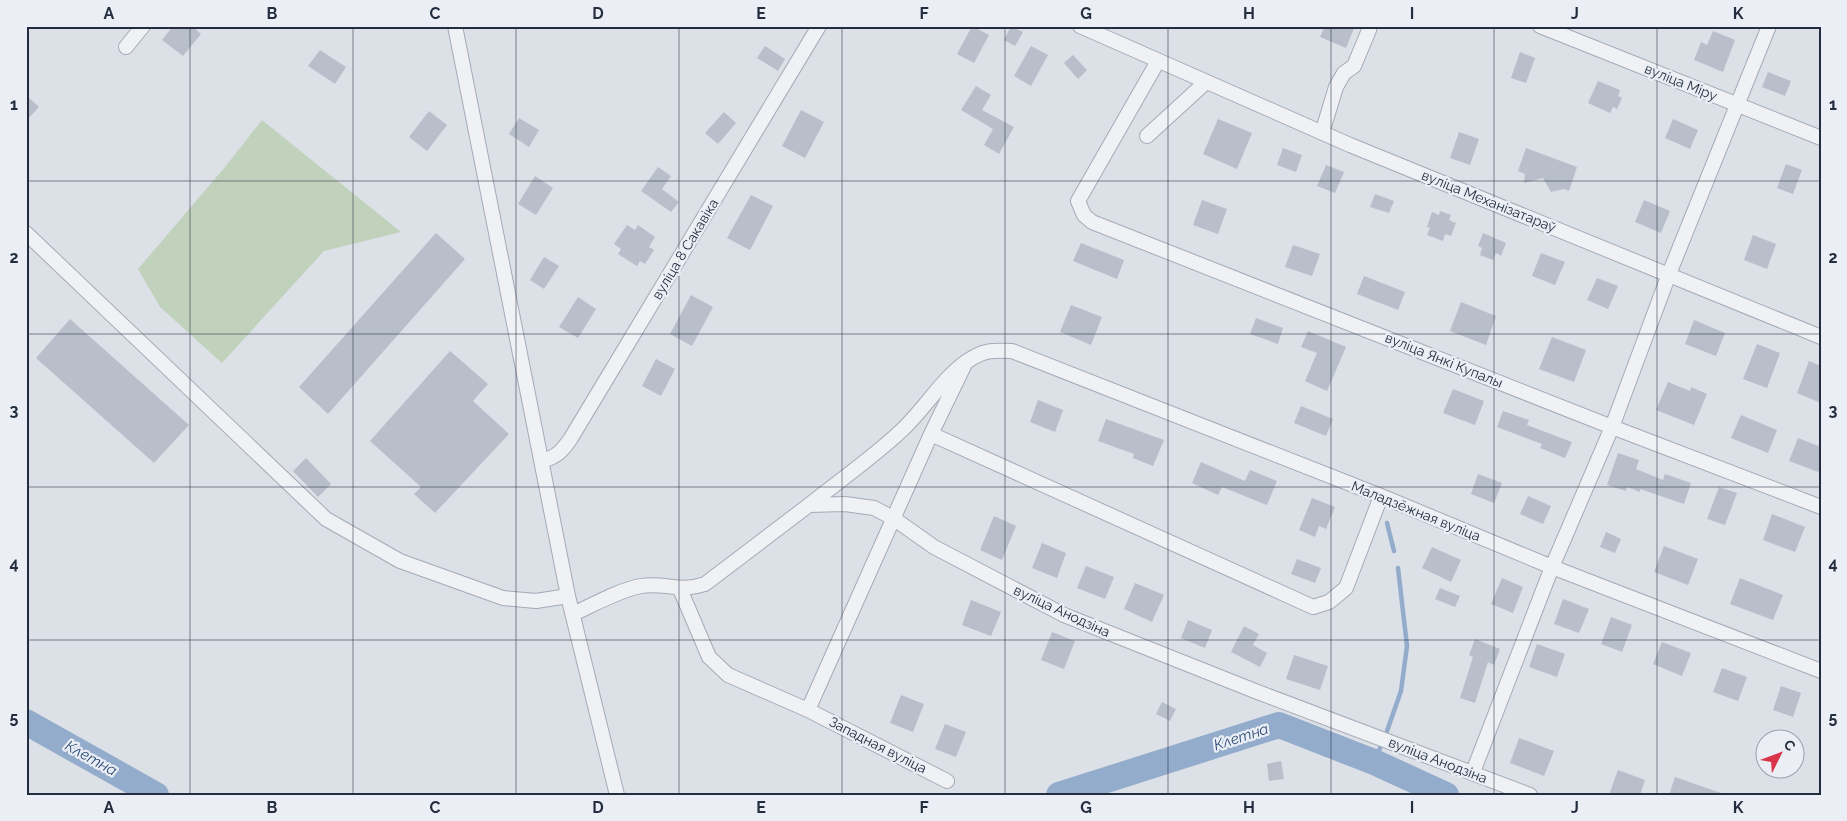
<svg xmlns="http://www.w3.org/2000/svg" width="1847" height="821" font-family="Raleway,sans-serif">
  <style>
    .green { fill: #c1d2bc }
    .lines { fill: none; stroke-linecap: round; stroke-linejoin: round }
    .stream { stroke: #93accb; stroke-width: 4.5 }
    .river { stroke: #93accb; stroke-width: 26 }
    .building { fill: #b8bfcb }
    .minor-casing { stroke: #a5aab5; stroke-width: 16 }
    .minor { stroke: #eff1f5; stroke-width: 14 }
    .grid { fill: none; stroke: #242d3f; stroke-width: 1; stroke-opacity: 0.55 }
    .labels { text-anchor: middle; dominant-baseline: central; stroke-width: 4.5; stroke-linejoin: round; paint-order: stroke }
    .street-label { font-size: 14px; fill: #242d3f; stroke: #ebeff5 }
    .water-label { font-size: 15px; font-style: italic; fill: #2b4a76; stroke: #ebeff5 }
    .neatline { fill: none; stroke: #242d3f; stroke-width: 2 }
    .grid-label { font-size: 16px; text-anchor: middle; font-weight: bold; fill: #242d3f }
  </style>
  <rect width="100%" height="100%" fill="#dce0e7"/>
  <path class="green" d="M262,120l139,112 -77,19 -102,112 -62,-56 -22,-38 87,-102z"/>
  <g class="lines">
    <path class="stream" d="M1387,523l7,28
      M1387,731l14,-40 6,-45 -9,-78
      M1374,762l6,-14"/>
    <path class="river" d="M26,722l130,73
      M1059,795l220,-70 95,37 72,33"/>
  </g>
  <path class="building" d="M173,26h19l9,8 -18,22 -21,-16z
    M972,26l17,9 -15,28 -17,-9z
    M1011,26l12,6 -8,14 -11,-6z
    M1325,26h30l-9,22 -26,-11z
    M1713,31l22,9 -12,32 -29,-12 7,-18 6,3z
    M765,46l20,13 -7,12 -21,-13z
    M1031,46l17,9 -17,31 -17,-10z
    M320,50l26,17 -11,17 -27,-18z
    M1520,52l15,6 -9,25 -15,-5z
    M1073,55l14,15 -9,9 -14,-16z
    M1768,72l23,9 -6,15 -23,-9z
    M1598,81l22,9 -2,6 4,2 -5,11 -4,-2 -3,6 -22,-10z
    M976,86l15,9 -9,15 32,17 -15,27 -15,-9 9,-16 -32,-19z
    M26,95l13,12 -13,14z
    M801,110l23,12 -19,36 -23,-12z
    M429,111l18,14 -20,26 -18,-14z
    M724,112l12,11 -18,21 -13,-11z
    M519,118l20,12 -10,17 -20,-13z
    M1218,119l34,14 -15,36 -34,-15z
    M1673,119l25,11 -8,19 -25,-11z
    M1459,132l20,7 -9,26 -20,-7z
    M1283,148l19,7 -6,17 -19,-7z
    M1526,148l51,19 -8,24 -5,-2 -13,3 -8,-14 -19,5 1,-9 -7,-3z
    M1786,164l16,6 -9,24 -16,-6z
    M1326,165l18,7 -9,21 -18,-7z
    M658,167l13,9 -9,13 17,13 -8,10 -30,-21z
    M535,176l18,12 -17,27 -18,-11z
    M1375,194l19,7 -5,12 -19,-6z
    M751,195l22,11 -23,44 -23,-12z
    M1202,200l25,9 -9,25 -25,-9z
    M1644,200l26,11 -9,22 -26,-11z
    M1440,211l11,4 -2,5 7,3 -5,13 -6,-2 -2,7 -16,-6 3,-7 -3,-1 5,-15 7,3z
    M627,225l8,5 3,-5 17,12 -6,10 5,3 -9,14 -5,-3 -3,5 -19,-12 3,-5 -7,-5z
    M436,233l29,26 -137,155 -29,-27z
    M1483,233l23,10 -5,13 -5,-3 -3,7 -13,-5 2,-7 -4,-2z
    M1753,235l23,9 -9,25 -23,-9z
    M1081,243l43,17 -7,19 -44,-18z
    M1293,245l27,9 -8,22 -27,-9z
    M1541,253l24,9 -10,23 -23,-9z
    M544,257l15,9 -15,23 -14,-9z
    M1364,276l41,16 -7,18 -41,-16z
    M1597,278l21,8 -10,23 -21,-9z
    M691,295l22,12 -21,39 -22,-12z
    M578,297l18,12 -18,29 -19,-11z
    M1461,302l35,14 -10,29 -36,-14z
    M1071,305l31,12 -11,28 -31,-13z
    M1256,318l27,10 -5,16 -28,-10z
    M70,319l119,106 -35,38 -118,-105z
    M1694,320l31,13 -9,23 -31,-12z
    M1308,331l38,16 -19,44 -22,-10 12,-28 -16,-6z
    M1552,337l34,13 -12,32 -35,-13z
    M1757,344l23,9 -13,35 -24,-9z
    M450,351l38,33 -15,17 36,33 -74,79 -21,-19 7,-7 -51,-46z
    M656,359l19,10 -14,27 -19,-10z
    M1809,361l12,5v37l-24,-10z
    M1668,382l22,9 1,-4 16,7 -13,31 -38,-15z
    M1453,389l31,12 -9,24 -32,-12z
    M1038,400l25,10 -8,22 -25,-10z
    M1301,406l32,13 -7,17 -32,-13z
    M1503,411l26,9 -2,5 45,17 -7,16 -25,-10 2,-4 -45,-17z
    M1741,415l36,15 -9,23 -37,-15z
    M1106,419l58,21 -11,26 -20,-8 1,-4 -36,-13z
    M1798,438l23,9v26l-32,-12z
    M1618,453l21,7 -3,9 27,11 2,-6 26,9 -7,21 -44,-15v3l-13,-5 -1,4 -19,-6z
    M306,458l25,26 -13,13 -25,-26z
    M1201,462l44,19 5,-11 27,11 -10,24 -45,-18 -4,8 -26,-12z
    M1478,474l24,9 -8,20 -23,-9z
    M1719,487l18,6 -12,32 -18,-6z
    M1528,496l23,10 -8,18 -23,-10z
    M1312,498l23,9 -9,22 -7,-3 -4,11 -16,-7z
    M1772,514l33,13 -10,25 -32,-12z
    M994,516l22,10 -14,34 -22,-10z
    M1606,532l15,7 -6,14 -15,-6z
    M1042,543l24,10 -9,25 -25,-10z
    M1664,546l34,13 -10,26 -34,-13z
    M1432,547l29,13 -10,22 -29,-14z
    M1297,559l24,9 -6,15 -24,-9z
    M1086,566l28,11 -9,22 -28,-11z
    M1502,578l21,9 -10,26 -22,-9z
    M1740,578l43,17 -10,25 -43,-16z
    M1135,583l29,12 -12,27 -28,-13z
    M1440,588l20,8 -5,11 -20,-8z
    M1563,599l26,10 -10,24 -25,-9z
    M971,600l30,12 -10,24 -29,-11z
    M1611,617l21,8 -10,27 -21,-8z
    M1188,620l24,10 -7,18 -24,-10z
    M1244,626l15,8 -6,11 14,8 -7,14 -29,-15z
    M1052,632l23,9 -11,28 -23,-9z
    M1475,639l25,10 -6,16 -6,-3 -13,41 -15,-5 13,-41 -4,-2z
    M1662,642l29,11 -9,23 -29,-12z
    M1537,644l28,10 -8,23 -28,-10z
    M1294,655l34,11 -8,24 -34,-11z
    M1722,668l25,9 -9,24 -25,-9z
    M1781,686l20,7 -8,24 -20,-7z
    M901,695l23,9 -11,28 -23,-9z
    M1162,702l14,7 -6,12 -14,-7z
    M945,724l21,8 -10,25 -21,-8z
    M1519,738l35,13 -10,25 -34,-13z
    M1281,761l3,18 -15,2 -2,-17z
    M1618,770l27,10 -5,15h-31z
    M1675,777l46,16v2h-52z"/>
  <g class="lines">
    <defs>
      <path id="minor" d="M455,26l113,570 49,199
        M1080,26l270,119 471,192
        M1540,26l281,112
        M126,47l17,-21
        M1158,61l-80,140 6,14 8,7 520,205 209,80
        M1322,133l14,-46 8,-14 10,-7 15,-36
        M1147,136l59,-54
        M26,233l300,286 74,42 103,37 33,3 32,-5
        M931,434l382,173 16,-5 17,-14 35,-92
        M542,461c15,-4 21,-11 29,-23l248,-412
        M809,505c30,-24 63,-47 92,-74 23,-21 39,-50 65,-69 17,-12 26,-12 46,-11l369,145 171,71 269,104
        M680,589l29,68 19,18 80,35 123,-276 33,-68
        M573,614c20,-9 46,-24 68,-28 25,-4 38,7 64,-2l104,-79 36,-1 29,4 19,10 41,29 130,68 191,76 275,104
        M808,710l139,71
        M1473,772l79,-205 60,-140 57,-153 100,-248"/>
    </defs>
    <use href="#minor" class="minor-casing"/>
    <use href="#minor" class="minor"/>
  </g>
  <path class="grid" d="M190,26v769M353,26v769M516,26v769M679,26v769M842,26v769M1005,26v769M1168,26v769M1331,26v769M1494,26v769M1657,26v769M26,181h1795M26,334h1795M26,487h1795M26,640h1795"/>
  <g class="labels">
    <g class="street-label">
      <text transform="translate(1681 82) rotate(22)">вуліца Міру</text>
      <text transform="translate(1489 201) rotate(22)">вуліца Механізатараў</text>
      <text transform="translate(685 249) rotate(-59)">вуліца 8 Сакавіка</text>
      <text transform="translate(1444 360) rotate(22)">вуліца Янкі Купалы</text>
      <text transform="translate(1416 511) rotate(22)">Маладзёжная вуліца</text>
      <text transform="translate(1062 611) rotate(25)">вуліца Анодзіна</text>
      <text transform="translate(878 745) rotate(27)">Западная вуліца</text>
      <text transform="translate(1438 760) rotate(21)">вуліца Анодзіна</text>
    </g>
    <g class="water-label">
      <text transform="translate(1241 737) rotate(-18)">Клетна</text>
      <text transform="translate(91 758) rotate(29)">Клетна</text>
    </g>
  </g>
  <rect width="1847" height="821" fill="none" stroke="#ebeff5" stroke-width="55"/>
  <g transform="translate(1780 754) rotate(48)"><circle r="24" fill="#ebeff5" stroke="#9ba1ac"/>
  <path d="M0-4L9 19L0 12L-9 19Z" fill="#d93448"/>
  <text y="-8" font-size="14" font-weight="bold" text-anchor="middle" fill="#242d3f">С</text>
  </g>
  <rect x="28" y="28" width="1792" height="766" class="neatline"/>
  <g class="grid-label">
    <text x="109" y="19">A</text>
    <text x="272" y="19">B</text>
    <text x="435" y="19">C</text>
    <text x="598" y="19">D</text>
    <text x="761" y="19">E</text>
    <text x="924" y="19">F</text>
    <text x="1086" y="19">G</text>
    <text x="1249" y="19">H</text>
    <text x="1412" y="19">I</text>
    <text x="1575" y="19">J</text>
    <text x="1738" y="19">K</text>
    <text x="14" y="110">1</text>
    <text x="1833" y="110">1</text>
    <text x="14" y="263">2</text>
    <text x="1833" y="263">2</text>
    <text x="14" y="416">3</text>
    <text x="1833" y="416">3</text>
    <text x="14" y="569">4</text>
    <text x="1833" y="569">4</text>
    <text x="14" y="723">5</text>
    <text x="1833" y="723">5</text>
    <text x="109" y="813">A</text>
    <text x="272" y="813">B</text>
    <text x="435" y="813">C</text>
    <text x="598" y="813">D</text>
    <text x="761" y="813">E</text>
    <text x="924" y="813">F</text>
    <text x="1086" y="813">G</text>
    <text x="1249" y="813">H</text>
    <text x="1412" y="813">I</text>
    <text x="1575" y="813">J</text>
    <text x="1738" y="813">K</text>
  </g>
</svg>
